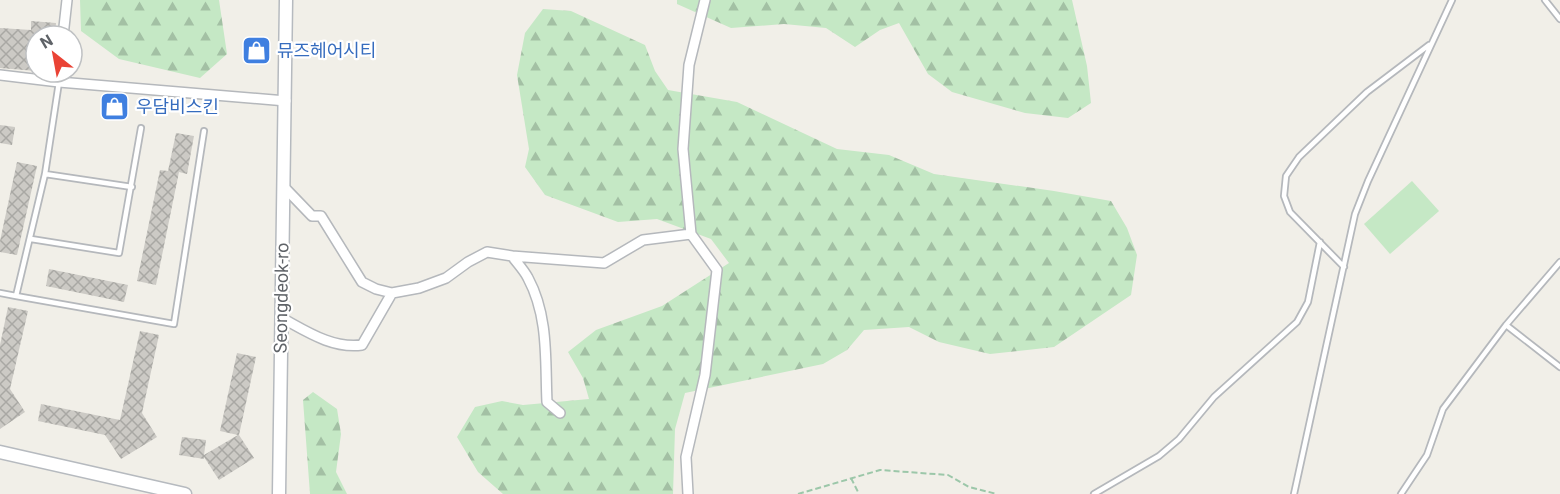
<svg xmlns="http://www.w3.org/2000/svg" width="1560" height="494" font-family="Roboto,'Noto Sans KR',sans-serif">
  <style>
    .forest { fill: url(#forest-firs) }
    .park { fill: #c5e8c5 }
    .building { fill: url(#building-cross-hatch) }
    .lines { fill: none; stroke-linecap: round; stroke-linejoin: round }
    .lane-casing { stroke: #b5b8bc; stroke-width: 8 }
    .street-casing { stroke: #b5b8bc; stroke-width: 12 }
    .secondary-casing { stroke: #b6babf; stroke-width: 15 }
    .path { stroke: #9cc7a9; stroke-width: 2; stroke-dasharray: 6 3; stroke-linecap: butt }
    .lane { stroke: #fff; stroke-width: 4.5 }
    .street { stroke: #fff; stroke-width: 9 }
    .secondary { stroke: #fff; stroke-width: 12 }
    .labels { text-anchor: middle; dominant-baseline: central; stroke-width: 4.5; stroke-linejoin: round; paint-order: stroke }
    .shop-label { font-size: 18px; fill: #366cbe; stroke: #fff; text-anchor: start }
    .street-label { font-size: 18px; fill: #5f6368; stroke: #fff }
  </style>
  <defs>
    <pattern id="forest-firs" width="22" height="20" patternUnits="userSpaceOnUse" patternTransform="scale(1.5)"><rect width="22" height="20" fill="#c5e8c5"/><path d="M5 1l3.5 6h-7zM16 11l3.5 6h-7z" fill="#a3c0a4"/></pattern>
    <pattern id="building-cross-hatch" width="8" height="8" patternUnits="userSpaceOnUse" patternTransform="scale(1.5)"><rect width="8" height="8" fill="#cccac5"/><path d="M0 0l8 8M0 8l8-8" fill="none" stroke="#a9a8a4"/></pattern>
  </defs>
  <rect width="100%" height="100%" fill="#f1efe8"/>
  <path class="forest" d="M80,0h139l8,54 -27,24 -81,-19 -38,-28z
    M677,0h395l15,66 4,37 -23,15 -43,-5 -73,-21 -24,-18 -29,-51 -19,7 -25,17 -29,-19 -42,-4 -53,4 -54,-24z
    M543,9l28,2 74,34 10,26 13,19 69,12 100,47 52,6 45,19 120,17 57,10 16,27 10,27 -6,40 -77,52 -64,7 -51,-12 -30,-15 -45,3 -17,20 -24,14 -138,29 -10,36 -2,65h-170l-25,-22 -21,-35 18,-30 27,-6 21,4 66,-6 -6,-21 -15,-26 28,-22 66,-24 67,-43 -18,-24 -54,-20 -39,3 -73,-27 -20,-28 4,-18 -12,-74 8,-42z
    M313,392l24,17 4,25 -5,38 11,22h-37l-7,-94z"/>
  <path class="park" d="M1412,181l27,30 -49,43 -26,-30z"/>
  <path class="building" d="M31,21l25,2 -1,13h-19v35l-36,-3v-40l31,2z
    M0,125l15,2 -3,18 -12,-2z
    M176,133l18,3 -7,38 -8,-2 -23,113 -19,-4 23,-111 8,1z
    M17,162l20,4 -20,89 -17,-3v-11z
    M49,269l79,16 -4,17 -78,-16z
    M8,307l20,4 -18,78 15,23 -25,17v-84z
    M140,331l19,4 -17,78 15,24 -36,22 -16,-24 -67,-14 3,-17 79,16z
    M237,353l19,4 -17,78 15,23 -35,22 -15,-23v2l-25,-4 3,-18 24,3 -2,15 34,-20 -18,-4z"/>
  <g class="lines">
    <defs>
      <path id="lane" d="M1545,0l15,19
        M59,82l-14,92 -29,122 158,28 30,-193
        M45,174l87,13
        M31,239l88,14 22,-125
        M1560,262l-54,63 54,42
        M1344,267l-54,-55 -6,-16 2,-20 13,-19 68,-65 62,-47
        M0,293l16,3
        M1094,494l65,-38 20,-17 35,-42 83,-75 11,-20 12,-60
        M1294,494l61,-280 13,-33 84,-181
        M1401,494l26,-39 16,-46 63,-84"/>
      <path id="street" d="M63,36l4,-36
        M0,75l59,7 227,19
        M285,188l27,28h9l41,66 14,7 16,4 27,-5 27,-10 22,-16 19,-10 25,4 92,7 39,-23 48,-6
        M512,256c5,7 12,14 16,22 21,39 17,83 19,124l13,11
        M280,317c26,14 52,32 82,28l30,-52
        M688,494l-2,-37 19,-82 12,-105 -26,-36 -8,-85 6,-84 16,-65"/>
      <path id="secondary" d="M0,452l185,42
        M279,494c1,-165 6,-329 7,-494"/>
    </defs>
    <use href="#lane" class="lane-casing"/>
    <use href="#street" class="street-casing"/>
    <use href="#secondary" class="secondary-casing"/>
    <path class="path" d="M851,478l8,16
      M798,494l82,-24 68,5 21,12 28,7"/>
    <use href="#lane" class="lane"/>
    <use href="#street" class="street"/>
    <use href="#secondary" class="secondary"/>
  </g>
  <defs>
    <symbol id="shop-square" viewBox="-11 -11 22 22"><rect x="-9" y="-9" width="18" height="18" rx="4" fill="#3f7fe0" stroke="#fff"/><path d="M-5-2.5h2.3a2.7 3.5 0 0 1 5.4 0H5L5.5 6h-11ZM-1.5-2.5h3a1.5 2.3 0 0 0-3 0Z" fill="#fff"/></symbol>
  </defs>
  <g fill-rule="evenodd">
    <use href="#shop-square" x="240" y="34" width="33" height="33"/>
    <use href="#shop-square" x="98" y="90" width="33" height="33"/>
  </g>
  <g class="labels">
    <g class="shop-label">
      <text x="277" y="50">뮤즈헤어시티</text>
      <text x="136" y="106">우담비스킨</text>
    </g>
    <g class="street-label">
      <text transform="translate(281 298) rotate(-89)">Seongdeok-ro</text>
    </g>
  </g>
  <g transform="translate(54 54) rotate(329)"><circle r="28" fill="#ffffff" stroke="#bfc1c3" stroke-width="1.5"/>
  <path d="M0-4.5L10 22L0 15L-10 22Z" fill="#ea4335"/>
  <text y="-9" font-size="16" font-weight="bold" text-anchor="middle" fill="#5f6368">N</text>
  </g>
</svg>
